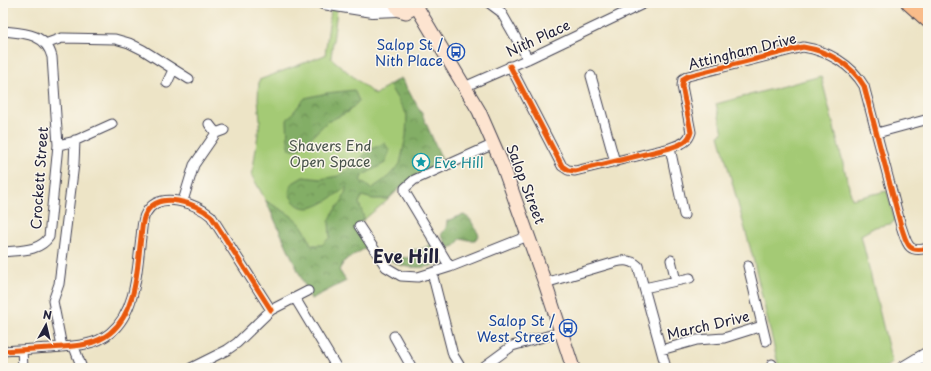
<svg xmlns="http://www.w3.org/2000/svg" width="931" height="371" font-family="'Playpen Sans',sans-serif">
  <style>
    .green { fill: #a4ca74; stroke: #637658 }
    .forest { fill: url(#forest-crowns); stroke: #526850 }
    .lines { fill: none; stroke-linecap: round; stroke-linejoin: round }
    .minor-casing { stroke: #403f50; stroke-width: 11 }
    .tertiary-casing { stroke: #403f50; stroke-width: 14 }
    .secondary-casing { stroke: #403f50; stroke-width: 15 }
    .primary-casing { stroke: #403f50; stroke-width: 17 }
    .minor { stroke: #fff; stroke-width: 9 }
    .tertiary { stroke: #fff; stroke-width: 12 }
    .secondary { stroke: #fde4d0; stroke-width: 13 }
    .primary { stroke: #f9bc8a; stroke-width: 15 }
    .cycleway-casing { stroke: #fbf7ec; stroke-width: 8 }
    .cycleway { stroke: #e8590c; stroke-width: 5 }
    .labels { text-anchor: middle; dominant-baseline: central; stroke-width: 3; stroke-linejoin: round; paint-order: stroke }
    .street-label { font-size: 14px; fill: #22223b; stroke: #fbf7ec }
    .transit-label { font-size: 14px; fill: #164399; stroke: #fbf7ec; text-anchor: end }
    .park-label { font-size: 14px; fill: #49544c; stroke: #fbf7ec }
    .culture-label { font-size: 14px; fill: #0d838f; stroke: #fbf7ec; text-anchor: start }
    .district-label { font-size: 18px; font-weight: bold; fill: #22223b; stroke: #fbf7ec }
  </style>
  <defs>
    <pattern id="forest-crowns" width="20" height="18" patternUnits="userSpaceOnUse"><rect width="20" height="18" fill="#83ae66"/><path d="M2 6a3 3 0 1 1 6 0M12 15a3 3 0 1 1 6 0" fill="none" stroke="#6b8d55"/></pattern>
  </defs>
  <rect width="100%" height="100%" fill="#fbf7ec"/>
  <filter id="ink" filterUnits="userSpaceOnUse"><feTurbulence type="fractalNoise" baseFrequency=".025" numOctaves="2"/><feDisplacementMap in="SourceGraphic" scale="8" xChannelSelector="R" yChannelSelector="G"/><feConvolveMatrix kernelMatrix="1 2 1 2 8 2 1 2 1" color-interpolation-filters="sRGB"/></filter>
  <filter id="wash" filterUnits="userSpaceOnUse"><feTurbulence type="fractalNoise" baseFrequency=".012" numOctaves="4" result="noise"/><feDisplacementMap in="SourceGraphic" scale="16" xChannelSelector="R" yChannelSelector="G"/><feGaussianBlur stdDeviation="0.9" result="paint"/><feColorMatrix in="noise" values="0 0 0 0 0 0 0 0 0 0 0 0 0 0 0 0 0 1.4 0 .05"/><feComposite in="paint" operator="in"/></filter>
  <g filter="url(#wash)">
    <rect width="100%" height="100%" fill="#ede4c6"/>
    <path class="green" d="M331,9l6,1 -6,48 44,37 14,-10 12,-7 21,36 -13,66c-8,6 -14,13 -21,20 -11,9 -22,17 -32,27l13,19 -24,14 -6,10 7,11 -17,8 -21,2 -42,-90 -14,-25 8,-56 -2,-21 1,-19 66,-25z
      M821,76l31,123 35,-8 8,30 -5,3 -15,3 -14,8 31,128 -8,5h-105l-26,-110 -34,-123 4,-2 -7,-29z"/>
    <path class="forest" d="M401,78l21,36 21,48c-22,12 -38,19 -55,37h-15l-11,-3 -3,7 5,15 -8,9 13,19 -24,14 -6,10 7,11 -35,18 -45,-98c24,14 36,17 45,44h11l8,-8 -1,-15 5,-11 8,-10 5,-14c-18,12 -45,37 -58,6l2,-9 12,-7 18,2 17,-3 17,-11 13,-14 16,-8 6,7 -5,13 -22,12 -3,5 11,9 16,-11 13,-14 6,-28 1,-21 -18,-30z
      M354,90l5,11 -11,11 -21,10 -28,27h-9l-2,-8 -1,-21 18,-22 22,-5z
      M464,215l6,4 9,16 -4,5h-7l-7,-2 -6,8 -6,2 -8,-13 5,-7 1,-7 9,-4z
      M431,244l8,12 -2,9c-17,3 -32,5 -47,-5l-1,-6h9v3l13,1v-8l11,-1z"/>
  </g>
  <g filter="url(#ink)">
    <g class="lines">
      <defs>
        <path id="minor" d="M489,3l12,9 27,47
          M3,31c20,2 43,2 49,26l6,88 -9,92c-10,15 -30,13 -46,15
          M45,44l17,-6 53,1 14,4 14,7 46,29
          M510,66l52,100 6,4 7,1 95,-23c10,-4 18,-5 21,-16l-9,-46 1,-7 5,-3 115,-29c25,4 48,17 61,39l37,140c6,17 6,28 27,22
          M591,76l24,86
          M167,83l6,-13
          M464,87l64,-28 117,-56
          M209,124l7,9
          M877,133l48,-13h3
          M58,145l14,-3 40,-18
          M670,148l14,67
          M183,201l11,-36 22,-32 8,-3
          M359,226l27,41 15,9 17,1 32,-10 78,-31
          M671,260l5,21
          M748,266l18,75
          M450,267l-45,-75v-4l9,-8 80,-36
          M432,273l21,82 8,13
          M545,283l71,-21c8,-2 16,-2 22,4l28,102
          M644,288l46,-10
          M295,298l42,70
          M394,336l18,32
          M62,347l-9,-46 6,-17 15,-120 1,-24
          M74,347l8,21
          M22,350l1,18
          M661,350l36,-10 27,-2 38,-12
          M3,351c15,-1 30,-2 46,-3 21,-2 44,-1 61,-15 27,-22 27,-65 31,-96 1,-8 1,-18 5,-24 13,-23 50,-10 65,3l60,94
          M772,364l1,4
          M191,368l36,-18 10,-7 34,-33 37,-19
          M482,368l30,-22 49,-14"/>
        <path id="tertiary" d="M323,3l50,8 26,-1
          M903,368l25,-15"/>
        <path id="secondary" d="M395,3l4,7 7,2 7,-4 2,-5
          M415,4l64,107 24,55 42,117 28,85"/>
        <path id="primary" d="M909,3l19,17"/>
      </defs>
      <use href="#minor" class="minor-casing"/>
      <use href="#tertiary" class="tertiary-casing"/>
      <use href="#secondary" class="secondary-casing"/>
      <use href="#primary" class="primary-casing"/>
      <use href="#minor" class="minor"/>
      <use href="#tertiary" class="tertiary"/>
      <use href="#secondary" class="secondary"/>
      <use href="#primary" class="primary"/>
      <defs>
        <path id="cycleway" d="M510,66l52,100 6,4 7,1 95,-23c10,-4 18,-5 21,-16l-9,-46 1,-7 5,-3 115,-29c25,4 48,17 61,39l37,140c6,17 6,28 27,22
          M3,351c15,-1 30,-2 46,-3 21,-2 44,-1 61,-15 27,-22 27,-65 31,-96 1,-8 1,-18 5,-24 13,-23 50,-10 65,3l60,94"/>
      </defs>
      <use href="#cycleway" class="cycleway-casing"/>
      <use href="#cycleway" class="cycleway"/>
    </g>
  </g>
  <defs>
    <symbol id="bus-ring" viewBox="-11 -11 22 22"><circle r="9.5" fill="#fbf7ec" stroke="#1a4fb4" stroke-width="1.5"/><path d="M-5-6H5V4H4V6H2V4H-2V6H-4V4H-5ZM-3.5-4V0h7V-4ZM-3.5 1.2v1.5H-2V1.2ZM2 1.2v1.5H3.5V1.2Z" fill="#1a4fb4"/></symbol>
    <symbol id="sight-ring" viewBox="-11 -11 22 22"><circle r="9.5" fill="#fbf7ec" stroke="#0f9aa8" stroke-width="1.5"/><path d="M0-6L1.8-2.2L6-1.7L2.9 1.2L3.7 5.4L0 3.3L-3.7 5.4L-2.9 1.2L-6-1.7L-1.8-2.2Z" fill="#0f9aa8"/></symbol>
  </defs>
  <g fill-rule="evenodd">
    <use href="#bus-ring" x="446" y="42" width="20" height="20"/>
    <use href="#sight-ring" x="411" y="152" width="20" height="20"/>
    <use href="#bus-ring" x="558" y="318" width="20" height="20"/>
  </g>
  <g class="labels">
    <g class="street-label">
      <text transform="translate(538 38) rotate(-25)">Nith Place</text>
      <text transform="translate(742 51) rotate(-14)">Attingham Drive</text>
      <text transform="translate(39 178) rotate(-86)">Crockett Street</text>
      <text transform="translate(526 184) rotate(69)">Salop Street</text>
      <text transform="translate(708 325) rotate(-13)">March Drive</text>
    </g>
    <g class="transit-label">
      <text x="443" y="44">Salop St /<tspan x="443" dy="16">Nith Place</tspan></text>
      <text x="555" y="320">Salop St /<tspan x="555" dy="16">West Street</tspan></text>
    </g>
    <g class="park-label">
      <text x="330" y="145">Shavers End<tspan x="330" dy="16">Open Space</tspan></text>
    </g>
    <g class="culture-label">
      <text x="434" y="162">Eve Hill</text>
    </g>
    <g class="district-label">
      <text x="406" y="255">Eve Hill</text>
    </g>
  </g>
  <rect width="931" height="371" fill="none" stroke="#fbf7ec" stroke-width="16"/>
  <g transform="translate(46 325) rotate(8)" stroke="#fbf7ec" stroke-width="3" paint-order="stroke">
  <path d="M0-3L7 15L0 10L-7 15Z" fill="#22223b"/>
  <text y="-6" font-size="11" font-weight="bold" text-anchor="middle" fill="#22223b">N</text>
  </g>
</svg>
